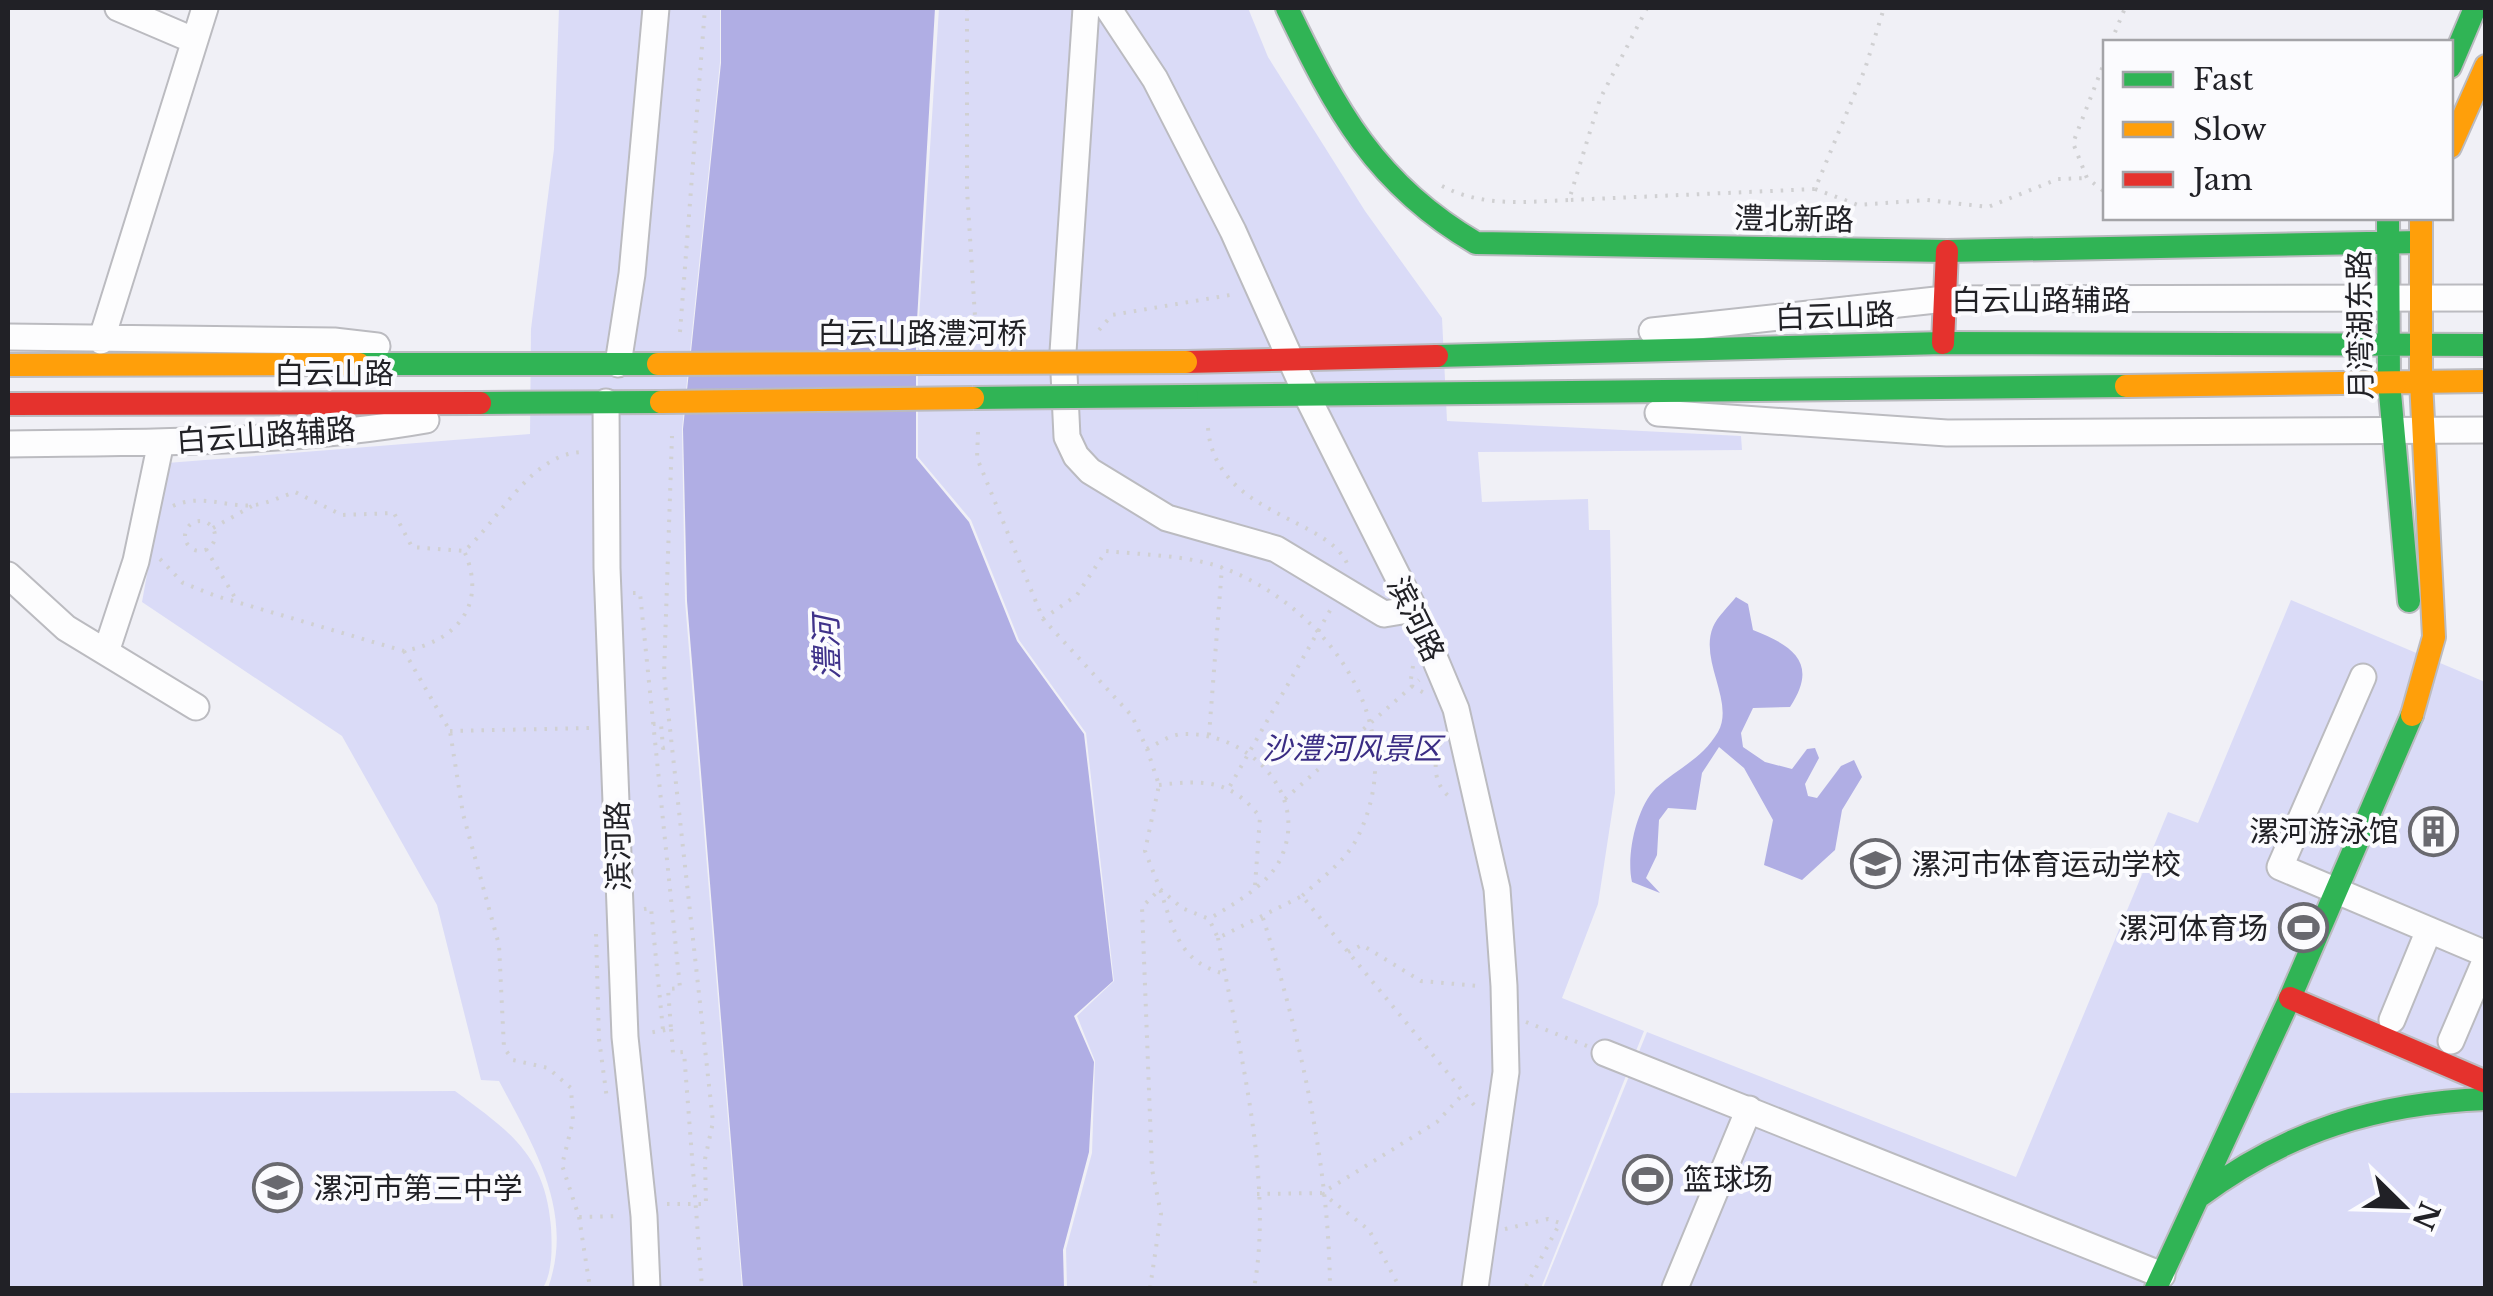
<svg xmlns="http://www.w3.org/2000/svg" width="2493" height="1296" font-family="'Libre Baskerville','Noto Sans SC',serif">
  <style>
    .green { fill: #dadbf7 }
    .water { fill: #b0aee4 }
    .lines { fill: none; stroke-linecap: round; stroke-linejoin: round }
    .street-casing { stroke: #bbbbc0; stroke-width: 29 }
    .fast-casing { stroke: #bbbbc0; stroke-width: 26 }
    .slow-casing { stroke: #bbbbc0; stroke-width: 26 }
    .jam-casing { stroke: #bbbbc0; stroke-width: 26 }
    .path { stroke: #d0d0d2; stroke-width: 4; stroke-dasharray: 2.5 8; stroke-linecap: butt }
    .street { stroke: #fdfdfe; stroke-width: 25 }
    .fast { stroke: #30b455; stroke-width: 22 }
    .slow { stroke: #ff9f0a; stroke-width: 22 }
    .jam { stroke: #e5322d; stroke-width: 22 }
    .fast-bridge-casing { stroke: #bbbbc0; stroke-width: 26; stroke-linecap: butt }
    .slow-bridge-casing { stroke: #bbbbc0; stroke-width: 26; stroke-linecap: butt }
    .fast-bridge { stroke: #30b455; stroke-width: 22 }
    .slow-bridge { stroke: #ff9f0a; stroke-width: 22 }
    .labels { text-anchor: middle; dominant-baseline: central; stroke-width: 8; stroke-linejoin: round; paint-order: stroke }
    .street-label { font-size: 30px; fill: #212126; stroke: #fbfbfe }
    .park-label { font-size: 30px; font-style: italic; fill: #3a2c84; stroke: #fbfbfe }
    .poi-label { font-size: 30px; fill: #212126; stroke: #fbfbfe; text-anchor: start }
    .water-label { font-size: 32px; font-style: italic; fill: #3f328a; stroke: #fbfbfe }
  </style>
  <rect width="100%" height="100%" fill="#f0f0f6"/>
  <path class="green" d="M559,8h161v54l-38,367 3,172 57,687h-194c27,-76 -14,-141 -49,-207l-18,-1 -44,-175 -95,-169 -200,-134 25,-139 363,-29 1,-105 23,-180z
    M939,8h309l20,49 97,154 77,107 5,103 294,15 1,14 -264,2 4,50 106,-3 1,31h21l5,263 -17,111 -36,94 82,33 -103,257h-474l-1,-39 26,-96 3,-92 -18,-45 37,-35 -28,-248 -67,-93 -48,-120 -53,-63v-122z
    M2291,600l194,82v606h-942l104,-256 369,145 152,-365 30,11z
    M455,1091c54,40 90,63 96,136 1,19 2,44 -8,61h-535v-195z"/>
  <path class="water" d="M721,8h214l-19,330v120l53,64 48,119 67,93 29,247 -39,35 20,46 -5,90 -26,98 1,38h-321l-56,-687 -4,-172 38,-366z
    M1736,597l12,7 5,26c38,15 67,32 37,77l-37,1 -12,25 2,14 22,15 27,7 15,-20 8,-1 4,10 -14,26 3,12 9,2 24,-32 13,-6 8,17 -20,33 -7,40 -33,30 -38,-15 9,-45 -29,-52 -25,-21 -17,26 -6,37 -28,-2 -9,12 -2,35 -11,23 14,15 -28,-11c-6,-26 4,-74 24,-94 22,-20 46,-29 62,-56 17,-30 -19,-71 -5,-105 4,-10 16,-21 23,-30z"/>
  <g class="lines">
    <defs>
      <path id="street" d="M118,8l75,32
        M1086,8l-23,344 4,85 9,19 14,15 77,47 109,31 108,65 30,-5
        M1108,8l47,71 78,152 75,167 106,211 42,100 41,180 7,97 2,86 -31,216
        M1652,331l293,-32 541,-1
        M8,337l326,4 43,5
        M101,341l104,-333
        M618,364l14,-90 24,-266
        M606,402l1,166 18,469 19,179 3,72
        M1658,413l289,20 539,-3
        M8,444c138,-2 282,0 418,-24
        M8,575l58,53 130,79
        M106,652l30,-91 25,-119
        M2363,677l-83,190 206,87
        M2392,1020l37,-90
        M2451,1041l35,-82
        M1605,1053l557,222
        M1675,1288l74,-179"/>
      <path id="fast" d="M1287,8c49,102 88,176 189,235l471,8 474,-9
        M2450,67l25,-59
        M2388,218l1,164 20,219
        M1437,356l506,-13 543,2
        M359,364h299
        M1187,396l939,-10
        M480,403l181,-1
        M2200,1196c87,-65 178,-93 286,-97
        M2156,1288l134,-290 122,-283"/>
      <path id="slow" d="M2450,147l36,-81
        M8,365l351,-1
        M2126,386l360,-5
        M2412,715l22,-78 -13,-256v-163"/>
      <path id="jam" d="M1943,343l4,-92
        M1186,362l251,-6
        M8,404l472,-1
        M2290,998l196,84"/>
    </defs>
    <use href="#street" class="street-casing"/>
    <use href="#fast" class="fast-casing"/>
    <use href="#slow" class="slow-casing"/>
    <use href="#jam" class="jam-casing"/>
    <path class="path" d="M967,8v182l9,142
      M1647,8l-47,91 -31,101 246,-11 50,-120 19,-61
      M2111,42l14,-34
      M2106,58l-33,85 14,35 19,15
      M1442,186c40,21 82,16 127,14
      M1815,189l43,16 69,-5 61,7 70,-28 29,-1
      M1099,330l13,-15 124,-21
      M680,332l25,-324
      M1208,428c7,88 123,89 140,138
      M978,432l-1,26 66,161 89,97 15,33 12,36 -14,66 15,38 22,19 27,11 9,19 84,-42 177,215
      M173,506c29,-13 53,2 82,-1 13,-2 28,-9 40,-13l47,23 52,-2 18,34 52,4c35,-30 66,-97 118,-99
      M185 536a15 15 0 1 1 30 0a15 15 0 1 1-30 0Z
      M213,528l39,-22
      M206,549l31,52
      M160,559l23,24 33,13 188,55c53,-10 83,-46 61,-98
      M633,593h7l40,395 -12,1 3,40 -23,4
      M1043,619l34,-24 29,-44c38,4 84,4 120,18 106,42 189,162 129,273 -12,21 -36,38 -53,54
      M404,651l46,80 13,83 36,131 5,103 9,12 35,8 23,20 2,33 -11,44 17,52 41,-1
      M1413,666l-3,19 14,8
      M653,724h8l2,24 8,-2
      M450,731l140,-3
      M1209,735l13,-168
      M1440,744c-7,19 -7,41 11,54
      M1147,749c11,-6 23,-14 35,-15 65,-3 130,60 98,126 -13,26 -48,45 -71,59
      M1159,785c44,-5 72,-6 101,32l-5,69
      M1230,786l102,-179
      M1285,799l134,-119
      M644,909l7,-1 12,122
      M1263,918c37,117 66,247 67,370
      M596,934l3,105 8,60
      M1218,938c20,106 56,244 36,350
      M1348,952l14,-7 59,36 58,5
      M1526,1022l61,24
      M671,1029l2,24 11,-1 18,236
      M1322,1193l47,37 31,58
      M1257,1194l65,-1 115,-71 27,-29
      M667,1204h39l-1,-45 8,-37 -49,-448 8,-238
      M579,1217l11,71
      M1505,1229l43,-10 12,4 -35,65
      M1150,1288l11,-74 -9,-45 -10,-262 18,-18c14,42 19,73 65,85"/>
    <use href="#street" class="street"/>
    <use href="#fast" class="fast"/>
    <use href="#slow" class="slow"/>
    <use href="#jam" class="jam"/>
    <defs>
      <path id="fast-bridge" d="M973,398l214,-2"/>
      <path id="slow-bridge" d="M658,364l528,-2
        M661,402l312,-4"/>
    </defs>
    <use href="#fast-bridge" class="fast-bridge-casing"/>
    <use href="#slow-bridge" class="slow-bridge-casing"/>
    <use href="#fast-bridge" class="fast-bridge"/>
    <use href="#slow-bridge" class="slow-bridge"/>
  </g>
  <defs>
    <symbol id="building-ring" viewBox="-11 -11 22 22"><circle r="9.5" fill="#fbfbfe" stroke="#69696f" stroke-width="1.5"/><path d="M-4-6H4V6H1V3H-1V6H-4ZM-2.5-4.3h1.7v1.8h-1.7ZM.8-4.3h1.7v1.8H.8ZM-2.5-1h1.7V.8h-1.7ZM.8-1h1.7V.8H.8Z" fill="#69696f"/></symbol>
    <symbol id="school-ring" viewBox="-11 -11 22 22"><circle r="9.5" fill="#fbfbfe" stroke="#69696f" stroke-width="1.5"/><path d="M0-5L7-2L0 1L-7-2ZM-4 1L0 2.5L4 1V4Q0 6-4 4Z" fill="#69696f"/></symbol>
    <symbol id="stadium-ring" viewBox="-11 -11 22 22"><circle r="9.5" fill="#fbfbfe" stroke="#69696f" stroke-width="1.5"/><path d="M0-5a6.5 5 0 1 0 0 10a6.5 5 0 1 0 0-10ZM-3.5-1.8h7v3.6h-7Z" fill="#69696f"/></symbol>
  </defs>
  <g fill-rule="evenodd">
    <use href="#building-ring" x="2406" y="804" width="55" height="55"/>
    <use href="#school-ring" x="1848" y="836" width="55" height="55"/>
    <use href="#stadium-ring" x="2276" y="900" width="55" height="55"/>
    <use href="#stadium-ring" x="1620" y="1152" width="55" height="55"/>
    <use href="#school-ring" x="250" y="1160" width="55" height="55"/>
  </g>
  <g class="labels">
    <g class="street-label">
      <text transform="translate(1794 219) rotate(1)">澧北新路</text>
      <text x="2041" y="300">白云山路辅路</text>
      <text transform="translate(1835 316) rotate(-2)">白云山路</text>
      <text transform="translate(2360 325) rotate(-91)">月湾湖东路</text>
      <text x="922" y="333">白云山路澧河桥</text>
      <text x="334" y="373">白云山路</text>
      <text transform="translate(266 435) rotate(-4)">白云山路辅路</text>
      <text transform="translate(1416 619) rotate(64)">滨河路</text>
      <text transform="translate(618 846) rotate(-91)">滨河路</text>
    </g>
    <g class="park-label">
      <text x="1352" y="748">沙澧河风景区</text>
    </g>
    <g class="poi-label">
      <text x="2399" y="831" text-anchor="end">漯河游泳馆</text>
      <text x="1911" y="864">漯河市体育运动学校</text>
      <text x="2268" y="928" text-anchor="end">漯河体育场</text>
      <text x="1683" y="1179">篮球场</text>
      <text x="313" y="1188">漯河市第三中学</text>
    </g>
    <g class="water-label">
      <text transform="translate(827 648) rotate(-92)">澧河</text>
    </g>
  </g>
  <rect width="2493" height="1296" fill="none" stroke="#212126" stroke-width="20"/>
  <rect x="2103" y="40" width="350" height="180" fill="#fbfbfe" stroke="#a4a4a8" stroke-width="2.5"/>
  <rect x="2123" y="72" width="50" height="15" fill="#30b455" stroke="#a4a4a8" stroke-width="2.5"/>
  <text x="2193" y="90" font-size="30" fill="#212126">Fast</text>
  <rect x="2123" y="122" width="50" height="15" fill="#ff9f0a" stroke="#a4a4a8" stroke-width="2.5"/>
  <text x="2193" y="140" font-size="30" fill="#212126">Slow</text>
  <rect x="2123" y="172" width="50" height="15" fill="#e5322d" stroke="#a4a4a8" stroke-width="2.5"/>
  <text x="2193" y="190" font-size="30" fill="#212126">Jam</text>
  <g transform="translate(2403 1206) rotate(113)" stroke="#fbfbfe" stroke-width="8" paint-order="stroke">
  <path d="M0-8L18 38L0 25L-18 38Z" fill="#212126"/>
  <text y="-15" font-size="28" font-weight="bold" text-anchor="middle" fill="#212126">N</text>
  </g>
</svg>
